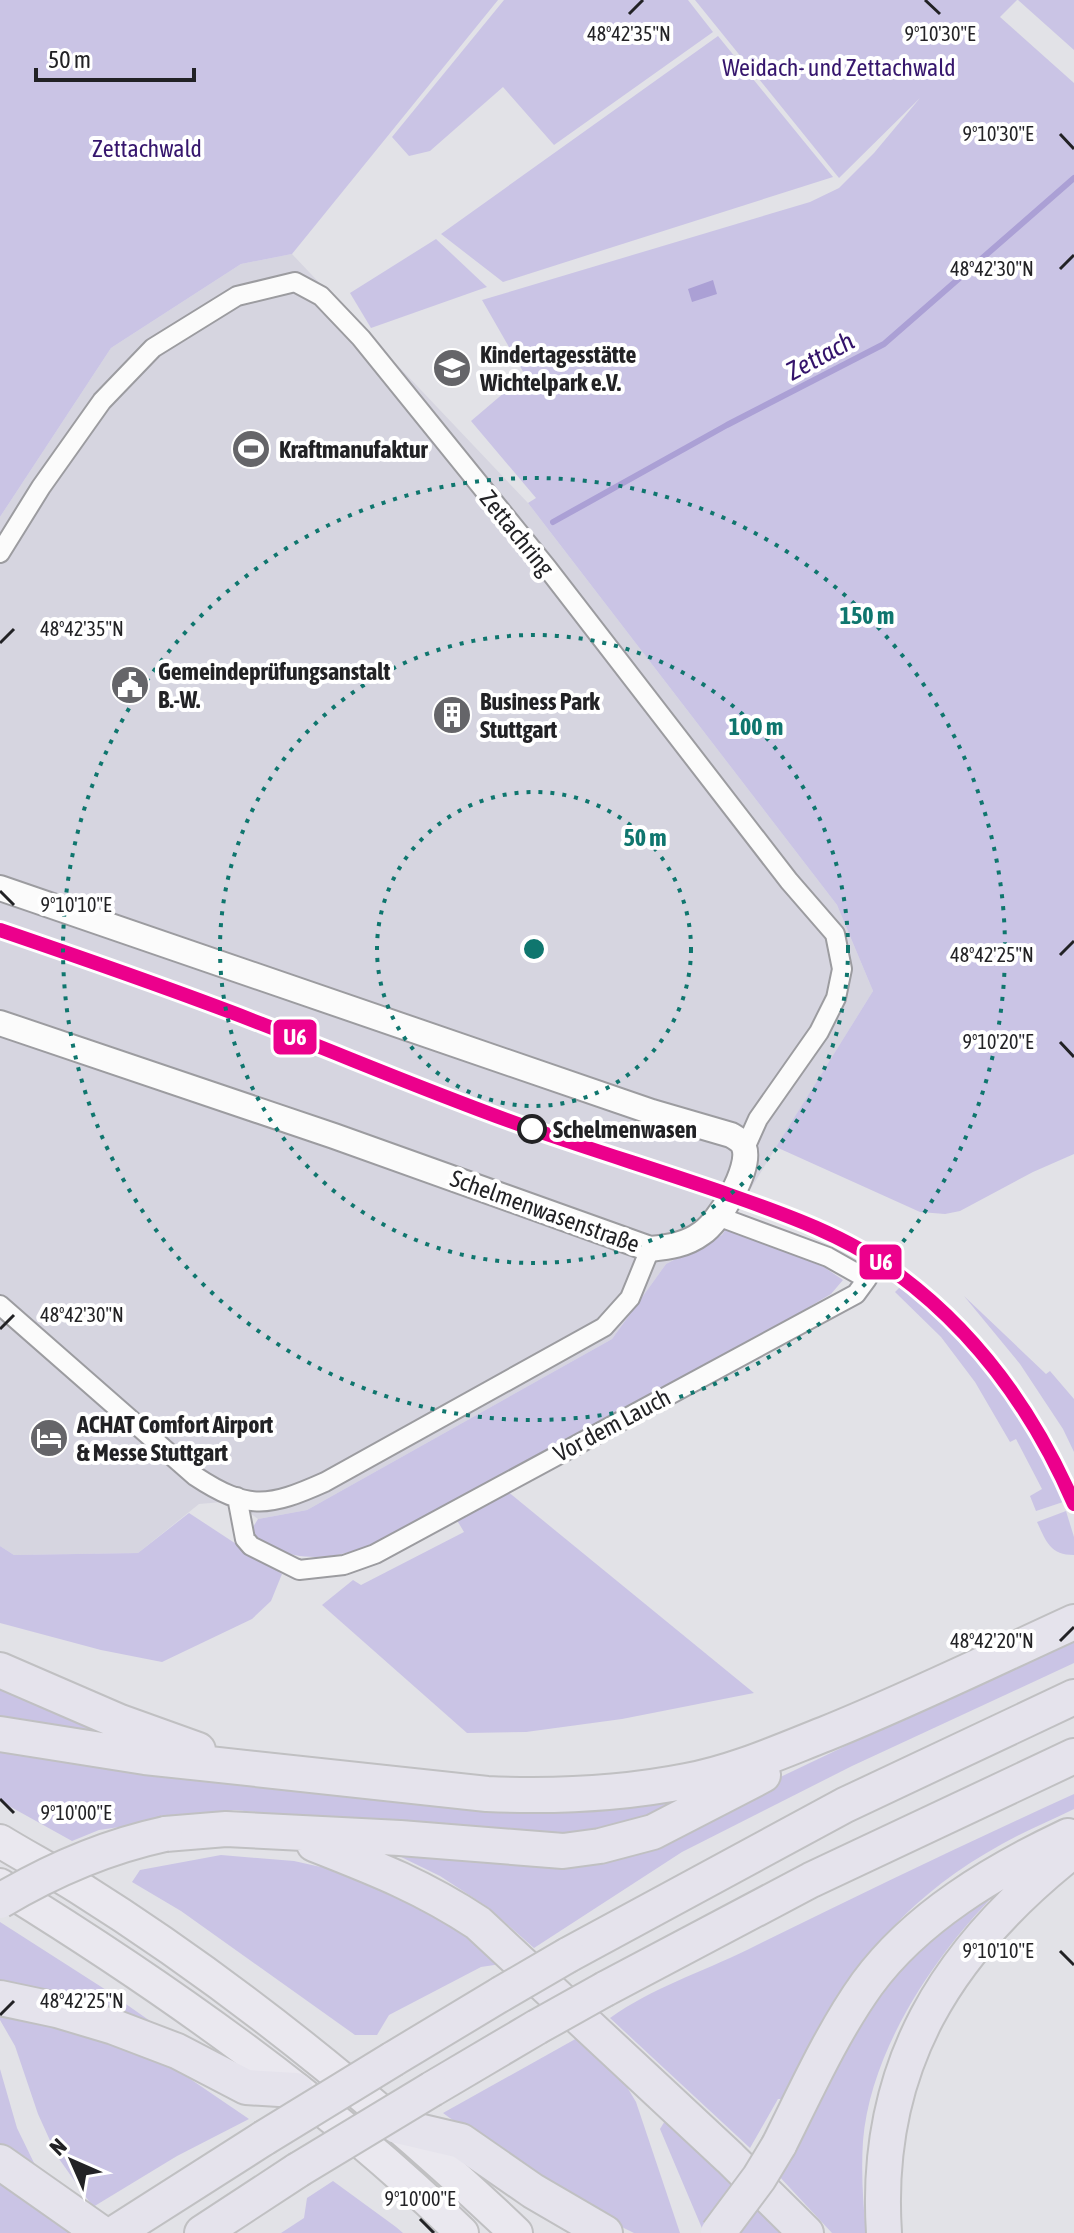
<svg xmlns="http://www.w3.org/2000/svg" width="1074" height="2233" font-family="'Asap Condensed',sans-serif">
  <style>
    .built { fill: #d6d5e0 }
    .green { fill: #cac4e5 }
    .water { fill: #aba0d5 }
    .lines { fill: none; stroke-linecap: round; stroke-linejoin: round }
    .stream { stroke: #aba0d5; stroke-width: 6 }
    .minor-casing { stroke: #9c9ca0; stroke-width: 22 }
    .tertiary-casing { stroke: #9c9ca0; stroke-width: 28 }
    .trunk-casing { stroke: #c0c0c2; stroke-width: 36 }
    .motorway-casing { stroke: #c0c0c2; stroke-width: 38 }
    .minor { stroke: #fbfbfb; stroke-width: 18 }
    .tertiary { stroke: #fbfbfb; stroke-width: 24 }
    .trunk { stroke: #eae8ef; stroke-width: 32 }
    .motorway { stroke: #e5e3ec; stroke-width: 34 }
    .motorway-bridge-casing { stroke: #c0c0c2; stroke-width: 38; stroke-linecap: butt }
    .motorway-bridge { stroke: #e5e3ec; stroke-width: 34 }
    .rail-1-casing { stroke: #fff; stroke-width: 20 }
    .rail-1 { stroke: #ec008c; stroke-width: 14 }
    .ticks { fill: none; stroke: #222225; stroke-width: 3 }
    .ring { fill: none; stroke: #0f766e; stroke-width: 4; stroke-dasharray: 4 8 }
    .stop-dot { fill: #fff; stroke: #222225; stroke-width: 4 }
    .labels { text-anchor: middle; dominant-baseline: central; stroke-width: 8; stroke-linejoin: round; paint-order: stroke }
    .park-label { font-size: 24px; fill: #36166d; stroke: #fff }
    .poi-label { font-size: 24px; font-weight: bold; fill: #222225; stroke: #fff; text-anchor: start }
    .street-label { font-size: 24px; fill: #222225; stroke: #fff }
    .stop-label { font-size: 24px; font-weight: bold; fill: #222225; stroke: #fff; text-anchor: start }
    .water-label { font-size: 26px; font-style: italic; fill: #34136b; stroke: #fff }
    .ticks-label { font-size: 20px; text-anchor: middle; fill: #222225; stroke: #fff; stroke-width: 8; stroke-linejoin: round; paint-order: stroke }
    .centre { fill: #0f766e; stroke: #fff; stroke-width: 4 }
    .ring-label { font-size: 24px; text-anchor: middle; font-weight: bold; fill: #0f766e; stroke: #fff; stroke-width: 8; stroke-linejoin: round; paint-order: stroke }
    .line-badge { stroke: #fff; stroke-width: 3 }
    .badge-label { font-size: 22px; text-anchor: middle; font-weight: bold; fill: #fff }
  </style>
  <rect width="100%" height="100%" fill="#e2e2e7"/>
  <path class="built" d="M292,254l236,249 309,402 36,86 -151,244 -56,29 -54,75 -305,171 -49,9 -24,-18 -35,3 -61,49 -124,2 -14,-9v-1029l111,-169 130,-84z"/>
  <path class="green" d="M0,0h498l-206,254 -51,10 -130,84 -111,169z
    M504,0h184l25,32 -159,113 -51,-58 -73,64 -21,5 -17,-19z
    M695,0h322l-17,17 74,66v1071l-41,18 -73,39 -15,3 -25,-2 -144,-65 97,-156 -36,-86 -309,-402 8,-5 -65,-77 54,-46 -43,-75 328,-98 29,-14 35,-35 46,-55 -81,80z
    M1018,0h56v50z
    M718,36l115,141 -330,105 -62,-48z
    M436,239l51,48 -116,41 -21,-35z
    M726,1229l98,38 19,13 -12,14 -49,29 -411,222c-34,13 -63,17 -98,4 -12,-5 -18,-8 -20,-22l5,-8 49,-9 305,-171 54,-75 56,-29z
    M901,1286c32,29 65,57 93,91 29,38 50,82 72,124l-30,10 -6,-15 12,-7 -26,-50 -6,3 -35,-60 -34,-45 -46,-45z
    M964,1296l82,78 4,-3 24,28v53l-11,-23 -43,-65z
    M507,1491l247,202 -132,26 -96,13 -59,1 -145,-128 31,-25 8,5 103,-53 -9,-15z
    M1066,1511l8,26v18c-24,0 -28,-14 -37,-33z
    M189,1513l93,61 -11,27 -19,18 -90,43 -61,-12 -101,-27v-77l14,9 124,-2z
    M1074,1637v26l-222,103 -170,86 -148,96 -45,-40 -49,-32 -45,-22 114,5 263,-78z
    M0,1681l140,61 -140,-18z
    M0,1745l36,7 672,39 -108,45 -161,-7 -205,-19 -135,20 -27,11 -72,-40z
    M1074,1794v15c-24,12 -49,22 -72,35 -113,62 -164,143 -220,255h-4l-28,49 -140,-130c42,-30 92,-46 137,-68 109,-54 217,-106 327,-156z
    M221,1855l73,6 58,13 103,51 46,39 -20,3 -92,48 -12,20h-22l-174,-124 -49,-29 8,-12z
    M1019,1871c-72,65 -148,171 -156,270 -2,31 0,62 3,92h-34l-55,-59 60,-122 62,-90z
    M0,1922l103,66 60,42 -163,-46z
    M0,2008l158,49 91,62 -72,37 -84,51 -36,-51 -19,-42 -23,-68 -15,-26z
    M579,2037l42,40 15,25 44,131h-46l-81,-40 -110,-80z
    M0,2069l17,59 18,37 -5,5 -30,-22z
    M666,2119l120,114h-82l-44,-104z
    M0,2176l77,57h-77z
    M333,2181l63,46 7,6h-122l23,-15 3,-20z"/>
  <path class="water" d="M713,280l4,14 -25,8 -4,-13z"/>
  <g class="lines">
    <path class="stream" d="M553,522l174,-97 157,-81 190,-166"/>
    <defs>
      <path id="minor" d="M0,553l41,-66 61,-86 51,-53 84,-52 58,-14 26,14 40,42 187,231 241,312 46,53 7,35 -6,29 -17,34 -61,87 -13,29
        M0,1305l195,171c53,35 74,31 130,6l279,-155 26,-29 20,-49
        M237,1497l8,42 6,7 48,24 45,-5 31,-11 481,-260 11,-15 -39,-22 -108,-40"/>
      <path id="tertiary" d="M0,888l652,224 79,23c5,3 11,6 13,12 8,21 -25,75 -42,86 -16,12 -33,14 -52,16l-316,-113 -334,-113"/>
      <path id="trunk" d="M0,1841c26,16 53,30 78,46 158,99 303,218 438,346
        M0,1885c164,101 324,214 462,348"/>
      <path id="motorway" d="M0,1670l120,52 78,28
        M0,1734l145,23 342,37c67,3 134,0 200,-13 48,-9 92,-29 138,-47 84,-34 166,-74 249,-112
        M165,1834l61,-5 174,9 163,13 37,-5 53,-14 110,-57
        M314,1844c61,24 108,42 164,79l252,235 76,75
        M568,1955l277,-150 229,-108
        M605,1989l206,-109 263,-124
        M0,1998l57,12 57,17 63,24 69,36 50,3
        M393,2059l108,-65
        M432,2089l105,-62
        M397,2126l64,15 72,50 72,42
        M779,2145c27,-54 53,-112 88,-161 49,-67 127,-113 201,-148
        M0,2162l101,71
        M115,2233l149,-95
        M202,2233l96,-63
        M884,2233c-11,-167 63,-283 190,-383"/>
    </defs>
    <use href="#minor" class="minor-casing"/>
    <use href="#tertiary" class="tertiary-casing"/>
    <use href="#trunk" class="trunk-casing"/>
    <use href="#motorway" class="motorway-casing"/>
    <use href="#minor" class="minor"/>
    <use href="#tertiary" class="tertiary"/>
    <use href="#trunk" class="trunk"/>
    <use href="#motorway" class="motorway"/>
    <defs>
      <path id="motorway-bridge" d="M0,1901c52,-31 105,-54 165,-67
        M501,1994l67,-39
        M537,2027l68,-38
        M264,2138l129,-79
        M298,2170l134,-81
        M718,2233l41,-55 20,-33"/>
    </defs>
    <use href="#motorway-bridge" class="motorway-bridge-casing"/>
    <use href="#motorway-bridge" class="motorway-bridge"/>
    <defs>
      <path id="rail-1" d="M0,930c88,30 175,60 262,94 90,35 179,73 270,105 66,23 132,43 198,66 57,20 116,41 165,77 82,60 139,140 179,232"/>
    </defs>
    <use href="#rail-1" class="rail-1-casing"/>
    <use href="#rail-1" class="rail-1"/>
  </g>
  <path class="ticks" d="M925,0l15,14M629,14l14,-14M1060,134l14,15M1060,269l14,-14M0,643l14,-14M0,891l14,14M1060,955l14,-14M1060,1042l14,15M0,1329l14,-14M1060,1641l14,-14M0,1799l14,14M1060,1951l14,14M0,2015l14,-14M420,2219l14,14"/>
  <g class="ring">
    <circle cx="534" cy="949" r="157"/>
    <circle cx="534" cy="949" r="314"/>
    <circle cx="534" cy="949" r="471"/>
  </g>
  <defs>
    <symbol id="school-disc" viewBox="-11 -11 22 22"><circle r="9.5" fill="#656569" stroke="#fff"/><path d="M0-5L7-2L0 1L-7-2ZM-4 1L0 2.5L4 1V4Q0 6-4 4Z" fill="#fff"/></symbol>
    <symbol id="stadium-disc" viewBox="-11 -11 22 22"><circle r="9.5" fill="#656569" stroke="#fff"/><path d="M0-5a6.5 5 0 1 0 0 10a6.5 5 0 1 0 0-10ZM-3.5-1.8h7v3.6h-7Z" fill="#fff"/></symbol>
    <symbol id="civic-disc" viewBox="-11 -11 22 22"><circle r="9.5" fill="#656569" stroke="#fff"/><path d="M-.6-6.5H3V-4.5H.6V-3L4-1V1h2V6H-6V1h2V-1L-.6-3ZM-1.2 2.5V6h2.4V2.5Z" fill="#fff"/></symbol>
    <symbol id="building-disc" viewBox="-11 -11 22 22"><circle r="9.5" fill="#656569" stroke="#fff"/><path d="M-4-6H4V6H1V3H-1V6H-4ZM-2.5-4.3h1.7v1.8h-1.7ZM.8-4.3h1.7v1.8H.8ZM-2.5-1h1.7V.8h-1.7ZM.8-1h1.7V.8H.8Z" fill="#fff"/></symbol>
    <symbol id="hotel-disc" viewBox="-11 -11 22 22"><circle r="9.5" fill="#656569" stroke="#fff"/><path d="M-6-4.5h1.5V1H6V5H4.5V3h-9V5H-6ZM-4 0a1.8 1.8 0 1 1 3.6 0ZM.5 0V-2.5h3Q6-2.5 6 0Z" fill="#fff"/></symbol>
  </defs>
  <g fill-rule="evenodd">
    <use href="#school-disc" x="430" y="346" width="44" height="44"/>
    <use href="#stadium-disc" x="229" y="427" width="44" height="44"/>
    <use href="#civic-disc" x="108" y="663" width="44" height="44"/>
    <use href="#building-disc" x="430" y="693" width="44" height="44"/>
    <use href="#hotel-disc" x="27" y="1416" width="44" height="44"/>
  </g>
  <circle class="stop-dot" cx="532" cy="1129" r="13"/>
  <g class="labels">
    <g class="park-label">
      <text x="839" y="67">Weidach- und Zettachwald</text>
      <text x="147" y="148">Zettachwald</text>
    </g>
    <g class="poi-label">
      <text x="480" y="354">Kindertagesstätte<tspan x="480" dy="28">Wichtelpark e.V.</tspan></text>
      <text x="279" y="449">Kraftmanufaktur</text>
      <text x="158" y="671">Gemeindeprüfungsanstalt<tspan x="158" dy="28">B.-W.</tspan></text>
      <text x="480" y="701">Business Park<tspan x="480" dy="28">Stuttgart</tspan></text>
      <text x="77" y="1424">ACHAT Comfort Airport<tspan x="77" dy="28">&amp; Messe Stuttgart</tspan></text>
    </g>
    <g class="street-label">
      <text transform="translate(517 533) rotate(51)">Zettachring</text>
      <text transform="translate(545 1211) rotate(20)">Schelmenwasenstraße</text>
      <text transform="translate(612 1425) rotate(-28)">Vor dem Lauch</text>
    </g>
    <g class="stop-label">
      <text x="553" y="1129">Schelmenwasen</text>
    </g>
    <g class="water-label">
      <text transform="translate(820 356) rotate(-28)">Zettach</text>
    </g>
  </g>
  <g class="ticks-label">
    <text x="940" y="41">9°10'30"E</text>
    <text x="629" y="41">48°42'35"N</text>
    <text x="998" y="141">9°10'30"E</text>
    <text x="992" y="276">48°42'30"N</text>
    <text x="82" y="636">48°42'35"N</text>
    <text x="76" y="912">9°10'10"E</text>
    <text x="992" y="962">48°42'25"N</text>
    <text x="998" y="1049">9°10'20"E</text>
    <text x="82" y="1322">48°42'30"N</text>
    <text x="992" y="1648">48°42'20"N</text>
    <text x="76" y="1820">9°10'00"E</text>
    <text x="998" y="1958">9°10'10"E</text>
    <text x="82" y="2008">48°42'25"N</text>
    <text x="420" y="2206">9°10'00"E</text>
  </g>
  <circle cx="534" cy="949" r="12" class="centre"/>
  <g class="ring-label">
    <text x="867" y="624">150 m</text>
    <text x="756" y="735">100 m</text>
    <text x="645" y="846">50 m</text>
  </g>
  <g class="line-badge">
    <rect x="272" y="1018" width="46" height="38" rx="8" fill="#ec008c"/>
    <rect x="858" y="1243" width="45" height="38" rx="8" fill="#ec008c"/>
  </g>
  <g class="badge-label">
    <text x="295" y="1045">U6</text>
    <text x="881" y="1270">U6</text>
  </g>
  <g transform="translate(72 2161) rotate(315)" stroke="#ffffff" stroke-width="6" paint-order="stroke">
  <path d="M0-6L14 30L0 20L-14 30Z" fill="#222225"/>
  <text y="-12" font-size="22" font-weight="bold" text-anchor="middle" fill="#222225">N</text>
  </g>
  <path d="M36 68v12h158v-12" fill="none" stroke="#222225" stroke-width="4"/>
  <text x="48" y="68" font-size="24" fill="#222225" stroke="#ffffff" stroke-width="6" paint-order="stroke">50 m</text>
</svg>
